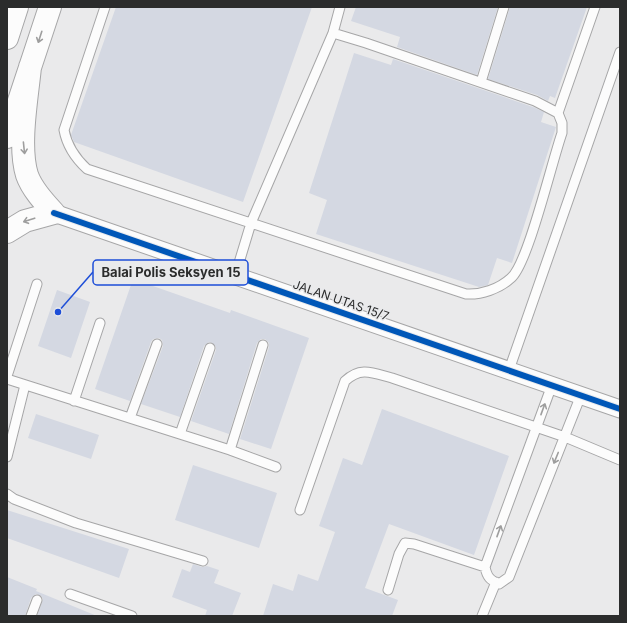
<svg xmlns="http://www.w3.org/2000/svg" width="627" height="623" font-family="Inter,sans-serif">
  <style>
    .building { fill: #d4d8e2 }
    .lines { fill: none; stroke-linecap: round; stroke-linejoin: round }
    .service-casing { stroke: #a6a6a7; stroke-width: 11 }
    .minor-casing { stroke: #a6a6a7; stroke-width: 19 }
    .motorway-casing { stroke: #a6a6a7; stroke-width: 24 }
    .service { stroke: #fcfcfc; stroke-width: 9 }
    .minor { stroke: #fcfcfc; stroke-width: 17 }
    .motorway { stroke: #fcfcfc; stroke-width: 22 }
    .cycleway-casing { stroke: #e9eaec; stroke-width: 8 }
    .cycleway { stroke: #0057b8; stroke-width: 6 }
    .oneway { stroke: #9e9e9e }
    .labels { text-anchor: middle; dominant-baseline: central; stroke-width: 3; stroke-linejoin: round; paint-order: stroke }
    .street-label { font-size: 12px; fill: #2b2c2c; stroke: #e9eaec }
    .leader { fill: none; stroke: #1d4ed8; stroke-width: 1.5 }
    .callout-dot { fill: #1d4ed8; stroke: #e9eaec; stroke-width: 1.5 }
    .callout { fill: #e9eaec; stroke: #1d4ed8; stroke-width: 1.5 }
    .callout-label { font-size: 13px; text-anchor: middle; font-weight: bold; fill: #2b2c2c }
  </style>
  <rect width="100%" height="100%" fill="#eaeaeb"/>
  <path class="building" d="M116,7h196l-69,195 -169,-60 -3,-7z
    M356,7h142l-21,68 -80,-28 3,-10 -49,-16z
    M510,7h77l-32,91 -5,-2 -2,5 -11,-6 -49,-16z
    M354,53l37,12 2,-6 140,48 11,5 -3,10 15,5 -44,136 -15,-5 -9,27 -9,2 -163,-53 11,-34 -18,-7z
    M133,279l97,34 1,-3 78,28 -38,111 -31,-10 29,-92v-4l-4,-4h-4l-4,4 -28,91 -38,-13 25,-71v-3l-4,-4 -3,-1 -5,4 -24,71 -39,-13 22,-58 -1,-6 -3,-2 -6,1 -2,3 -21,59 -35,-12z
    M57,290l33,12 -19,56 -33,-12z
    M382,409l127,47 -35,99 -85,-31 -24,64 33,12 -6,16h-129l10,-32 20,7 5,-17 20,7 17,-49 -16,-6 24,-68 19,7z
    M36,414l63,21 -8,24 -63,-21z
    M193,465l84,28 -18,55 -84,-28z
    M7,510l122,39 -10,29 -112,-40z
    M193,564l9,3 5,-1 12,4 -5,13 27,10 -9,23h-27l2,-6 -35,-13 10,-28 8,3z
    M7,577l30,12 -1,2 61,25h-60l6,-17 -2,-3 -5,-2 -5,4 -6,18h-18z"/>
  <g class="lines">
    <defs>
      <path id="service" d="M105,7l-41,123c3,16 11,28 23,39l379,125c15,1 33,-5 45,-16 17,-14 41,-117 51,-145v-10l-4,-10 37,-106
        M340,7l-7,26 33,10 169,58 23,12
        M481,82l23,-75
        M235,276l16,-53 82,-190
        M509,370l111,-318
        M7,376l30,-92
        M7,379l223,71 46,17
        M552,385l-67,182c2,10 5,13 14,17l10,-7 72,-182
        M74,401l26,-78
        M130,418l27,-74
        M180,434l30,-86
        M230,450l33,-105
        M7,457l18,-72
        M7,494l7,5 62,24 127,38
        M300,510l45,-129c16,-15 28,-8 47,-3l173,59 55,23
        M388,590l11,-36 6,-11 9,1 71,23
        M70,594l62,22
        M31,616l6,-16
        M482,616l14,-34"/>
      <path id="minor" d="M54,213l566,196"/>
      <path id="motorway" d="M7,38l10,-31
        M7,137l43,-130
        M7,232l18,-11 29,-8c-10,-11 -22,-24 -27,-38 -9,-29 0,-77 3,-108"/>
    </defs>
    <use href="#service" class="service-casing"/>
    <use href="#minor" class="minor-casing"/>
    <use href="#motorway" class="motorway-casing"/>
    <use href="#service" class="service"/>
    <use href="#minor" class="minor"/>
    <use href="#motorway" class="motorway"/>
    <defs>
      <path id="cycleway" d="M54,213l566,196"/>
    </defs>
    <use href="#cycleway" class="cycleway-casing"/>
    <use href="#cycleway" class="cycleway"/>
  </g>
  <defs><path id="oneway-shaft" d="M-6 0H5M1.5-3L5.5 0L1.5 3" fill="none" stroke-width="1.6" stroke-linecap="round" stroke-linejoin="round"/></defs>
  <g class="oneway">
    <use href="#oneway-shaft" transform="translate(40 37) rotate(108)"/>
    <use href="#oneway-shaft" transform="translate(24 148) rotate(84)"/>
    <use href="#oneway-shaft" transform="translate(29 220) rotate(162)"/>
    <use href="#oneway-shaft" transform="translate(543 409) rotate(-70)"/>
    <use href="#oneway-shaft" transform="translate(556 458) rotate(112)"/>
    <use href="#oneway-shaft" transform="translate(499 531) rotate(-70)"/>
  </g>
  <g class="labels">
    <g class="street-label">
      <text transform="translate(341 300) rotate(19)">JALAN UTAS 15/7</text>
    </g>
  </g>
  <path class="leader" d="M58 312L93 272"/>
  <circle class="callout-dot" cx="58" cy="312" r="4"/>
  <rect class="callout" x="93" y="260" width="155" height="25" rx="4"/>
  <g class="callout-label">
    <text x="171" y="277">Balai Polis Seksyen 15</text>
  </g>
  <rect width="627" height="623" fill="none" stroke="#2b2c2c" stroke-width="16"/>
</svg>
